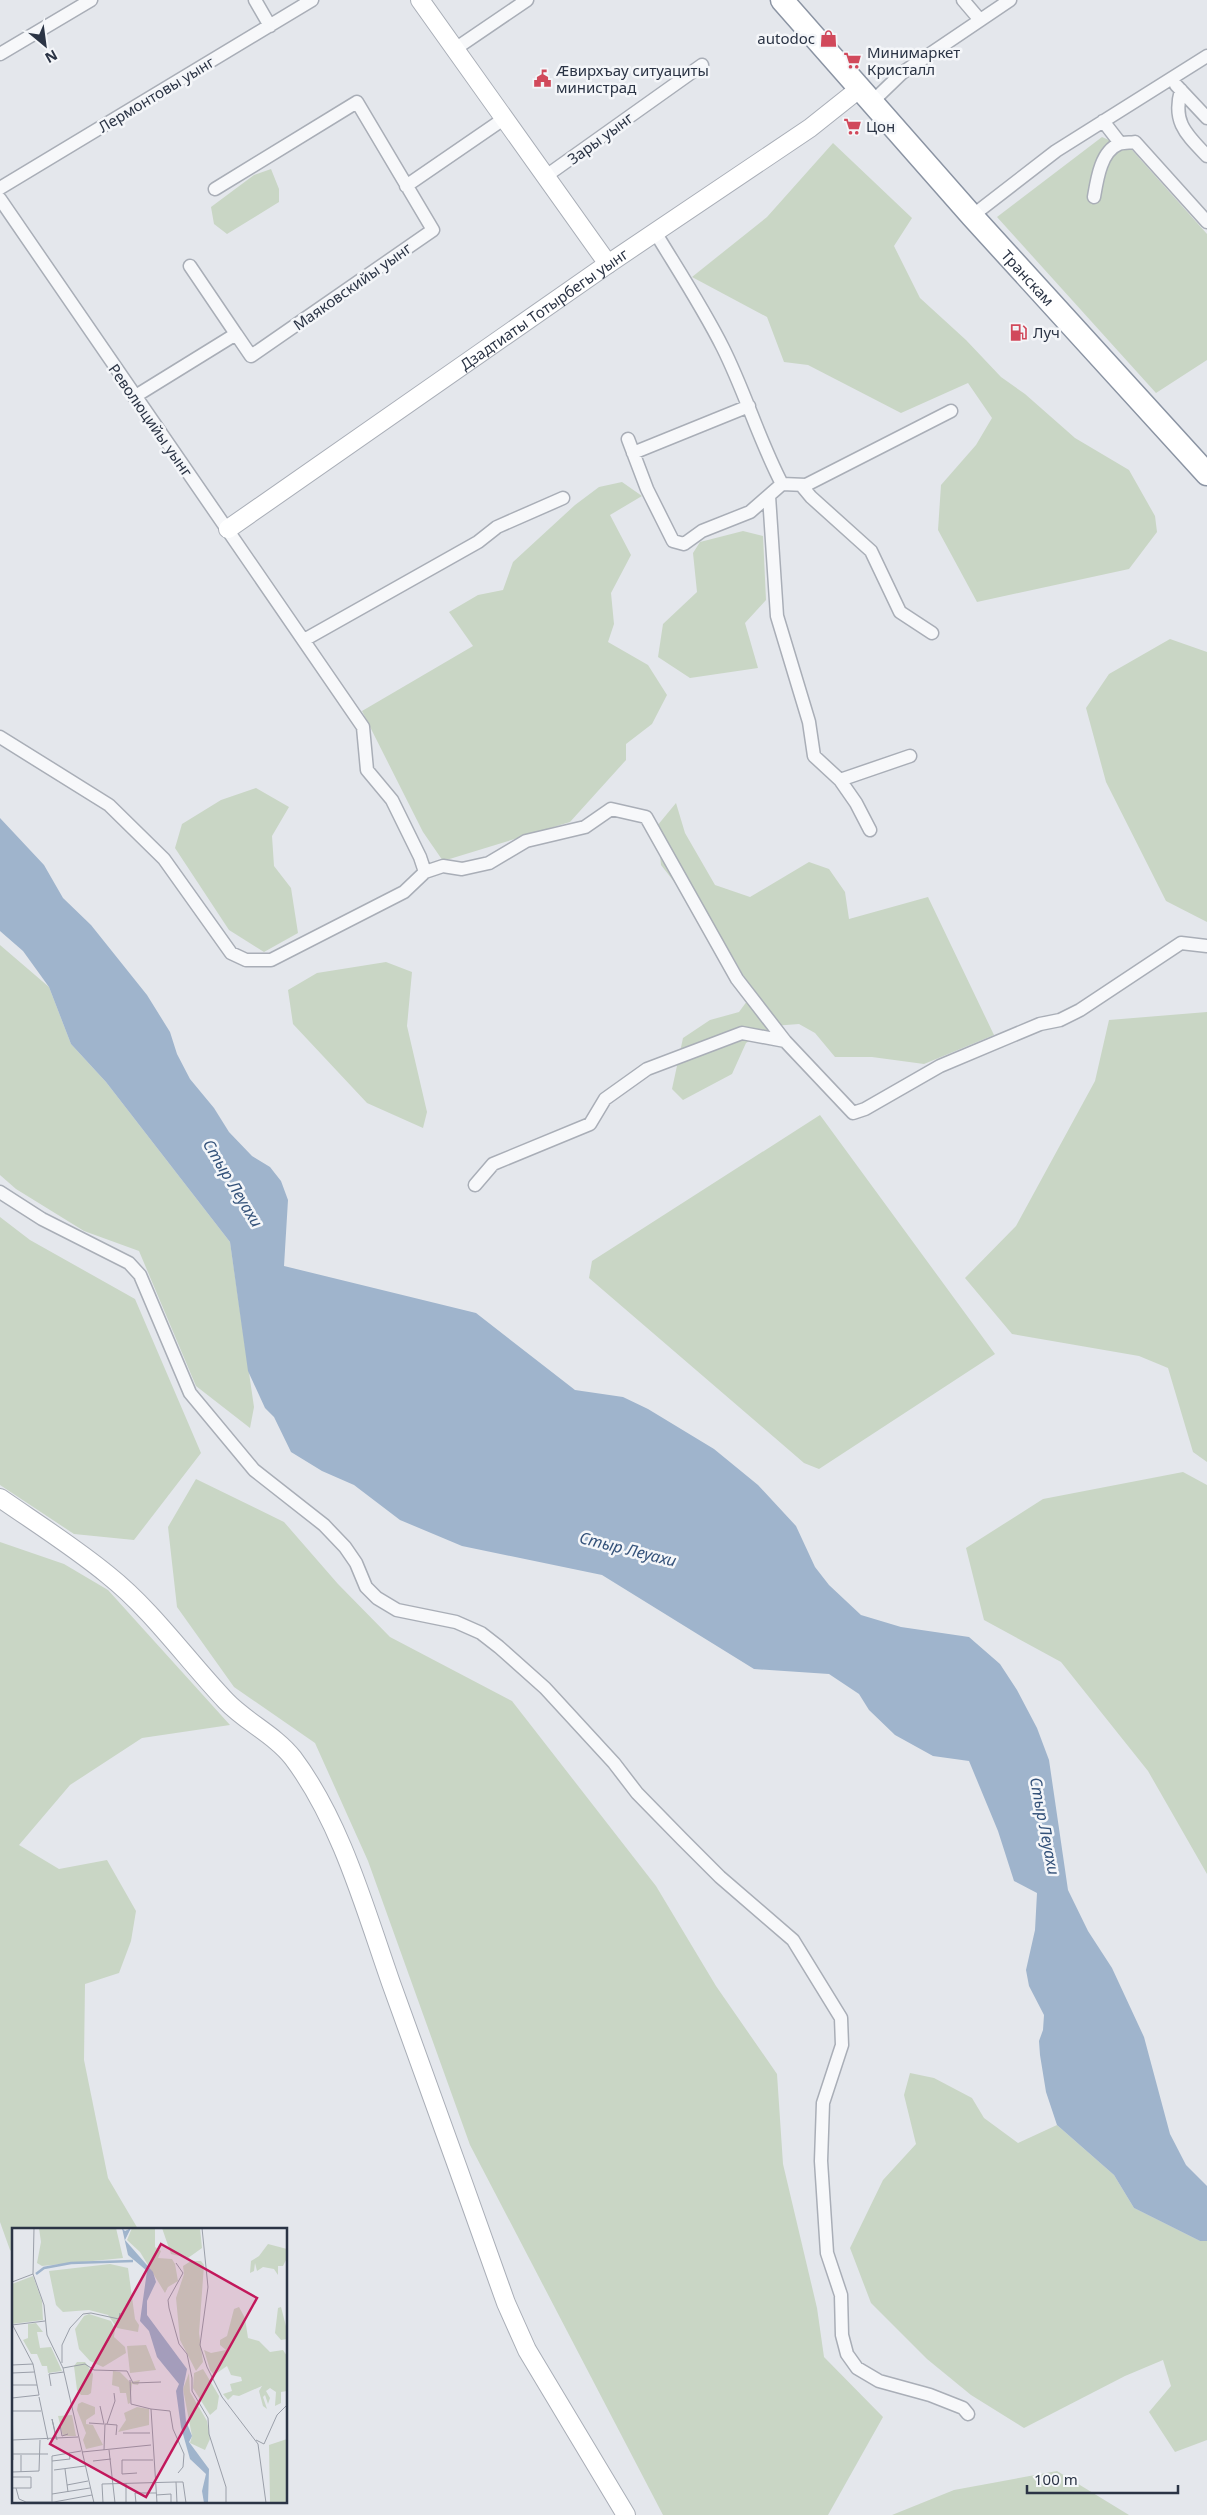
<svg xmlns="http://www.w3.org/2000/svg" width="1207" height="2515" font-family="'Noto Sans',sans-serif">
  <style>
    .green { fill: #c9d6c5 }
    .water { fill: #9fb4cc }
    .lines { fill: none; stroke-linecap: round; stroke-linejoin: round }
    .street-casing { stroke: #a9aeb7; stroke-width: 15 }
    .secondary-casing { stroke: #a9aeb7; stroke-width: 20 }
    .highway-casing { stroke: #8b94a3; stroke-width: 25 }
    .street { stroke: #f7f8fa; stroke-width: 12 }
    .secondary { stroke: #fff; stroke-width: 18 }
    .highway { stroke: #fff; stroke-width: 22 }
    .labels { text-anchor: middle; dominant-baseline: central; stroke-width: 5; stroke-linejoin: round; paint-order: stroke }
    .poi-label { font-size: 15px; fill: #2b3445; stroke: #f4f6f9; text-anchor: start }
    .street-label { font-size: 15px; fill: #2b3445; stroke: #f4f6f9 }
    .water-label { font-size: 16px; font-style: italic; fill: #34527a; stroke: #f4f6f9 }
    .inset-river { fill: none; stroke: #9fb4cc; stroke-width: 2.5 }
    .inset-road { fill: none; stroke: #9a9fa9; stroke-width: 1 }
    .view { fill: #c2185b; fill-opacity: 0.15; stroke: #c2185b; stroke-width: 2.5 }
    .inset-edge { fill: none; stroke: #2b3445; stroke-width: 2.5 }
  </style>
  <rect width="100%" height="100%" fill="#e4e7ec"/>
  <path class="green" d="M1102,137l30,13 75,84v126l-51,33 -159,-176z
    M833,143l79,75 -18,28 26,52 46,42 35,37 24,17 50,44 54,32 26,46 2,16 -28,37 -152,33 -39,-72 3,-45 35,-40 16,-27 -24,-35 -67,30 -93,-48 -24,-3 -17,-45 -75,-40 75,-60z
    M271,169l8,20v13l-52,32 -13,-10 -3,-17 43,-32z
    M622,482l20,14 -32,19 21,40 -20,38 3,31 -6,18 40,23 19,30 -15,29 -26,20v16l-56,62 -127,39 -20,-29 -61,-121 111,-65 -24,-34 29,-17 25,-5 10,-28 62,-57 24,-18z
    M743,531l20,5 3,64 -21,23 13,45 -68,10 -32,-21 5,-33 34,-32 -4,-39 7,-11z
    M1170,639l37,13v270l-41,-21 -60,-119 -20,-74 23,-34z
    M256,788l33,19 -17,29 2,30 17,22 7,45 -34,19 -35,-22 -54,-82 7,-24 39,-24z
    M676,803l9,30 30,52 35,12 59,-35 20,7 16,23 4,27 79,-22 66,138 -70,29 -52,-7h-37l-20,-24 -16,-9 -26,2 -27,17 -14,31 -49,26 -11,-11 11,-51 27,-18 29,-8 14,-19 -20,-36 -72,-92 -4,-39z
    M0,945l49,42 22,57 35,38 124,160 24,165 -4,21 -54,-42 -57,-135 -55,-20 -68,-42 -16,-14z
    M386,962l26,10 -5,54 20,86 -4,16 -56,-25 -74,-79 -5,-34 29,-17z
    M1207,1012v450l-14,-10 -25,-84 -29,-12 -127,-22 -47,-56 51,-52 79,-145 14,-61z
    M820,1115l175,239 -176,115 -15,-6 -215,-185 3,-17z
    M0,1217l30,23 105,59 66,154 -67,87 -60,-6 -74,-49z
    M1183,1472l24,13v389l-59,-103 -87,-109 -77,-42 -18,-72 77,-49z
    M196,1479l88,43 54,62 52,53 122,64 144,185 60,100 61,88 6,90 34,144 7,49 59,60 -55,98h-165l-193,-370 -102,-284 -53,-118 -81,-56 -57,-80 -9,-80z
    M0,1542l64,22 44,26 122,135 -88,13 -72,47 -51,60 40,24 48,-9 29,51 -5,30 -12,32 -34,11 -1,76 24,118 30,51h-124v24l-4,-3 -10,-28z
    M910,2073l24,5 38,20 12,20 34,25 39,-18 57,50 20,33 66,33h7v199l-32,12 -26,-40 22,-26 -8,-26 -38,16 -101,52 -53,-33 -44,-36 -56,-56 -21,-55 33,-68 33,-36 -12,-49z
    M1057,2471l72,44h-237l62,-25z"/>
  <path class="water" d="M0,818l44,47 19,33 28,27 56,70 23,37 7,22 13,25 24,29 15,24 23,24 18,11 11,14 7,19 -4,66 192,47 99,77 48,7 25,12 66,40 44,36 38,41 19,41 14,18 32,30 40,12 68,10 31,27 17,26 20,38 12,32 19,130 20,41 24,37 32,69 26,97 16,31 21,21v55h-7l-66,-33 -20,-33 -57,-50 -11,-33 -6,-37 -1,-14 4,-11 1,-15 -15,-29 -3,-16 9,-40 2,-37 -23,-12 -16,-50 -29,-70 -36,-5 -38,-21 -26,-25 -10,-16 -30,-20 -75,-5 -152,-94 -140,-29 -62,-26 -46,-35 -32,-14 -31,-19 -17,-35 -9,-9 -17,-37 -18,-129 -124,-160 -35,-38 -22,-57 -26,-36 -23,-20z"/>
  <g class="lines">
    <defs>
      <path id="street" d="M255,0l15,26
        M963,0l17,20
        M455,49l72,-49
        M0,54l91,-54
        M1176,85l31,33
        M1181,90c-9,32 5,44 26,66
        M872,102l30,-29 108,-73
        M1103,121l17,22
        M546,176l156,-111
        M406,186l99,-68
        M0,188l312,-188
        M1094,197c3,-18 7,-46 25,-53 5,-2 12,-1 16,-2l72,80
        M0,199l363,528 4,43 25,30 28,57 5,15 -21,20 -133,68h-25l-15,-7 -67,-94 -55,-54 -109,-68
        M972,216l84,-65 151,-95
        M190,266l46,68
        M134,397l102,-63 15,22 182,-126 -76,-128 -142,87
        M628,439l19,50 26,52 11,3 18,-13 48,-19 32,-28c-23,-44 -37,-92 -59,-136 -20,-40 -45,-78 -68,-116
        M633,453l116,-47
        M782,484l24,1 145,-74
        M801,485l10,12 60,54 29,61 32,21
        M769,496l8,120 32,106 5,34 26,24 16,23 14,27
        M304,640l174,-98 19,-15 66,-29
        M840,780l70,-24
        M425,872l18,-6 19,3 27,-6 37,-22 59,-14 26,-18 35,8 91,162 48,62
        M475,1185l18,-21 97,-40 15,-25 42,-30 95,-36 43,8 68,72 12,-4 75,-43 100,-42 20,-4 20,-10 101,-67 26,3
        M0,1192l42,27 87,44 11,12 50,118 64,77 70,55 21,22 11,16 10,24 11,11 20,12 59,12 25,11 18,14 46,41 69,75 23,30 45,46 38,38 73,63 48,78 1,27 -19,58 -2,58 6,92 14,42 1,40 5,19 10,14 22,13 51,14 33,13 5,6"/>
      <g id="secondary">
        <path d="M420,0l188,264"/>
        <path id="s1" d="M228,529l380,-265 202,-136 49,-39"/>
        <path d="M0,1498c36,25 74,49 108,77 45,36 78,84 118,126 20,21 49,34 67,57 48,64 72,151 98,225 39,107 77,213 115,320l21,47 99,165"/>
      </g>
      <g id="highway">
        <path id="s2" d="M782,0l190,216 235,258"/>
      </g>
    </defs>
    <use href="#street" class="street-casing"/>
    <use href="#secondary" class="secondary-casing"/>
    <use href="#highway" class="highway-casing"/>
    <use href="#street" class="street"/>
    <use href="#secondary" class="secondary"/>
    <use href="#highway" class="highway"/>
  </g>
  <defs>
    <symbol id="shop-bare" viewBox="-9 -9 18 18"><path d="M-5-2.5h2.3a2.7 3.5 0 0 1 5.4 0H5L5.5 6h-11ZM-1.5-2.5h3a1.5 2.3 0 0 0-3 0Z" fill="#d1495b" stroke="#f4f6f9" stroke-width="2.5" paint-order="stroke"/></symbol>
    <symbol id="supermarket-bare" viewBox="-9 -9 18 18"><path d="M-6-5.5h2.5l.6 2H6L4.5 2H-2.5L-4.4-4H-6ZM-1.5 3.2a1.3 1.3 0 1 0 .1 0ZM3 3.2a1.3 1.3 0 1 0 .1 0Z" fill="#d1495b" stroke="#f4f6f9" stroke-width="2.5" paint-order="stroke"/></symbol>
    <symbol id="civic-bare" viewBox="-9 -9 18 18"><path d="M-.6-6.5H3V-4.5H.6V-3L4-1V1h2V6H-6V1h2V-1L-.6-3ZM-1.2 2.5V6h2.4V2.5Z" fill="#d1495b" stroke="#f4f6f9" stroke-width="2.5" paint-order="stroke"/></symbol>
    <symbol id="fuel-bare" viewBox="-9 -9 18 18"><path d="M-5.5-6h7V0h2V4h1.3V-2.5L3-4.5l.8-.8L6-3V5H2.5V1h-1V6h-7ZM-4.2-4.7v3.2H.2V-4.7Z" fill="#d1495b" stroke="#f4f6f9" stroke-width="2.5" paint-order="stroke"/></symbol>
  </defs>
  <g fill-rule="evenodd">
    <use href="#shop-bare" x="816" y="26" width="25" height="25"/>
    <use href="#supermarket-bare" x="840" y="48" width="25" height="25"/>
    <use href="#civic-bare" x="530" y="66" width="25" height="25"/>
    <use href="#supermarket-bare" x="840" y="114" width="25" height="25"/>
    <use href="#fuel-bare" x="1006" y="320" width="25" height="25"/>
  </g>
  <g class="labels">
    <g class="poi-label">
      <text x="815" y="38" text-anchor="end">autodoc</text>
      <text x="867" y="52">Минимаркет<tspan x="867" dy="17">Кристалл</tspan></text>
      <text x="556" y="70">Æвирхъау ситуациты<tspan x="556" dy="17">министрад</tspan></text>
      <text x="866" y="126">Цон</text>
      <text x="1033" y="332">Луч</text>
    </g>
    <g class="street-label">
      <text transform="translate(156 94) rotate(-31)">Лермонтовы уынг</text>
      <text transform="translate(600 138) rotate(-36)">Зары уынг</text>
      <text stroke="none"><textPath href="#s2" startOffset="371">Транскам</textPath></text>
      <text transform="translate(352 286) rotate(-35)">Маяковскийы уынг</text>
      <text stroke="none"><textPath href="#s1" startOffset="385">Дзадтиаты Тотырбегы уынг</textPath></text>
      <text transform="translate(151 420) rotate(55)">Революцийы уынг</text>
    </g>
    <g class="water-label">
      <text transform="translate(233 1183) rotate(59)">Стыр Леуахи</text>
      <text transform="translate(628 1549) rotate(14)">Стыр Леуахи</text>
      <text transform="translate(1045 1826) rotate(79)">Стыр Леуахи</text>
    </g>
  </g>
  <g transform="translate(12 2228)">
    <rect width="275" height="275" fill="#e4e7ec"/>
    <path d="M27,0h77l7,30 -81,8 -5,-3 4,-21zM120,0h23v19l6,4 -3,7 14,1 3,5 3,17 -10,6 -3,6 -25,-41 -13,-12zM150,0h38l2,20 -14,10 -17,-4zM256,16l19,5v9l-4,8h-5v9l-4,-6 -11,-2 -6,4 -2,-8 -1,8 -4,2 1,-12 8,-5zM179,33h10l3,4 -5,68 4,29 -7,9 -16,-31 -4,-42 8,-24 -1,-8zM98,36l18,4 7,51 4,6 -1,7 -21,-4 -9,-13 -19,-5 -26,2 -7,-7 -7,-34zM21,48l9,25 1,19 -31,4v-40zM227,79l6,11 3,20 11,3 11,11 13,-2 4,6v35l-6,1v11l-6,3 1,-14 -6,-4 -4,3 4,7 -2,6 -3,-9 -2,2 4,12 -4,-3 -4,-15 3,-5 -23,10 -6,-1 -5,5 -5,-6 9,-3 -2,-7 12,-3 -1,-4 -10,-2 -4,-9 -13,9 -4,-5 -6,-20 7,3 15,-3 -6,-5v-5l7,-4 7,-27zM269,79l6,23v9l-6,1 -6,-7 3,-25zM77,86l22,7 4,8 -1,8 11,10 1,6 -23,14 -13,-6 -11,-12 -4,-20 9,-13zM24,95l7,9h-6l3,16 11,-1 11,24 -14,2 -1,-7h-5l-5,-12h-6l-8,-14 5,-2v-14zM134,117l10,25 -26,3 -3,-27zM65,134h8l8,12 -2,19 -3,2h-7l-4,-5 -3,-24zM191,141l16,27 -2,13 -7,6 -17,-27 1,-15zM101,143l7,1 10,10 10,-2 -2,5 -6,-1 -2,19 -2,1 -2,-11h-6l-1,-6 -7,-2zM177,145l1,19 17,29 3,18 -5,11 -15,-7 2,-7 -9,-47zM70,174l13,5v7l-9,6v4l7,1 10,20 -17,4 -3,-9 3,-7 -9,-23 1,-6zM125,179l12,2v16l-31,7 8,-12 -2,-7zM60,187l4,21h-13l-5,-20zM275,211v64h-17l-1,-58z" fill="#c9d6c5"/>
    <path d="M110,0l3,3 6,-3 -6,12 28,32 3,10 -9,19v14l40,54 -4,20 3,32 6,15 -3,6 20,27 -1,34h-4l-2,-12 4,-17 -16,-15 -9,-32 -5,-36 3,-7 -22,-27 -8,-26 -9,-10 7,-50 -19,-16z" fill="#9fb4cc"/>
    <path class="inset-river" d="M24,46l8,-6 27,-5 62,-2"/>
    <path class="inset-road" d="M22,0l-1,46 11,31 3,30 16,33 31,135M190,0l6,59 -8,58 7,22 15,30 36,47 8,59M164,35l7,10 -15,27 1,8 10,36 8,10 5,24v13l16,27 1,16 17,53v16M0,54l21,-8M0,96l21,40 6,31 -27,3M0,97l33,-4M50,135v-18l8,-17 13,-14 8,-1 28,6 1,-6M0,137l21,-1M51,140l22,-4 9,6 33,1 6,12 28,-1M0,145l22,-1M118,152l1,24 20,5M0,157h25M39,158l-2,-12 15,-2M0,161l1,71M27,169l9,43M88,178l4,18M0,183h29M77,195l15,1M95,196l8,-23 -1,-8M48,197l2,11 6,-2M111,205h27M44,210l-4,-19 5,21M0,212l66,-3M244,212l8,4 13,-29 10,-10M92,222l1,-26 12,1 -1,10M97,222l6,53M70,224l69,-7M1,226h35M40,233l18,-2 -1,-6M81,233l18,-2M53,241l3,23M42,242l31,-4M0,244l27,-1 1,-31M9,244v-17M125,245l-15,1v-14h31M0,249h19v11h-19M164,254l1,21M114,255v20M55,257l21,-4M4,260l3,11 7,3h28l38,-7M40,266l38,-6M144,267l15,-1v9M40,274v-46l29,-5M91,275l-1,-19 74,-2h7l3,21M124,275l-1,-10h21M145,275l-6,-94 19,2 3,18 11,25 -1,13 -5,6"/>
    <path class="view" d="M149,16l96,54 -111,199 -96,-53z"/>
    <rect width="275" height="275" class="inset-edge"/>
  </g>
  <g transform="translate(45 45) rotate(151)" stroke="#f4f6f9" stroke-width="4" paint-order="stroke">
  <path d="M0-4L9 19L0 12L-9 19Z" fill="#2b3445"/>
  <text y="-8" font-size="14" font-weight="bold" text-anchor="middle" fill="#2b3445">N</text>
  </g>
  <path d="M1027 2485v8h151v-8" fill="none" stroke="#2b3445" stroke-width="2.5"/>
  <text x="1034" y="2485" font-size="15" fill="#2b3445" stroke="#f4f6f9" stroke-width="4" paint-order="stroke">100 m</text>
</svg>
